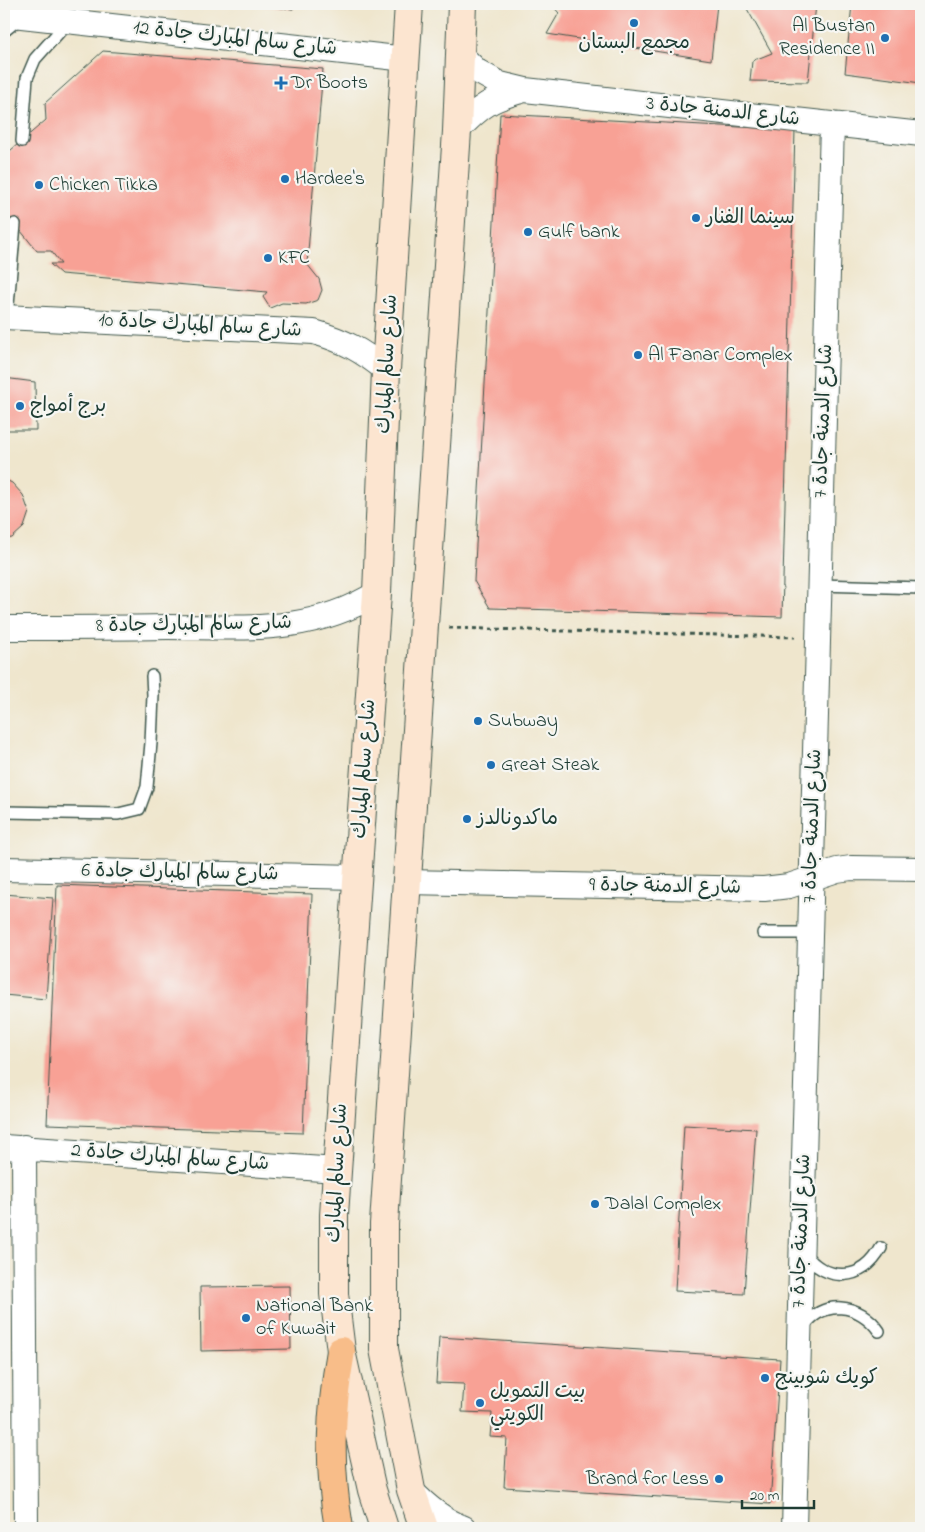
<svg xmlns="http://www.w3.org/2000/svg" width="925" height="1532" font-family="'Indie Flower','Playpen Sans Arabic',sans-serif">
  <style>
    .building { fill: #f8a195 }
    .lines { fill: none; stroke-linecap: round; stroke-linejoin: round }
    .lane-casing { stroke: #3e564b; stroke-width: 14 }
    .street-casing { stroke: #3e564b; stroke-width: 26 }
    .secondary-casing { stroke: #3e564b; stroke-width: 30 }
    .primary-casing { stroke: #3e564b; stroke-width: 30 }
    .path { stroke: #3e564b; stroke-width: 3; stroke-dasharray: 4 4; stroke-linecap: butt }
    .lane { stroke: #fff; stroke-width: 11 }
    .street { stroke: #fff; stroke-width: 24 }
    .secondary { stroke: #fce5d0; stroke-width: 28 }
    .primary { stroke: #f8bd89; stroke-width: 28 }
    .poi-dot { fill: #1f6fb2; stroke: #f6f6f2; stroke-width: 2 }
    .labels { text-anchor: middle; dominant-baseline: central; stroke-width: 4.5; stroke-linejoin: round; paint-order: stroke }
    .poi-label { font-size: 20px; fill: #1f3d34; stroke: #f6f6f2; text-anchor: start }
    .street-label { font-size: 20px; fill: #1f3d34; stroke: #f6f6f2 }
  </style>
  <rect width="100%" height="100%" fill="#f6f6f2"/>
  <filter id="ink" filterUnits="userSpaceOnUse"><feTurbulence type="fractalNoise" baseFrequency=".02" numOctaves="2"/><feDisplacementMap in="SourceGraphic" scale="10" xChannelSelector="R" yChannelSelector="G"/><feConvolveMatrix kernelMatrix="1 2 1 2 8 2 1 2 1" color-interpolation-filters="sRGB"/></filter>
  <filter id="wash" filterUnits="userSpaceOnUse"><feTurbulence type="fractalNoise" baseFrequency=".0096" numOctaves="4" result="noise"/><feDisplacementMap in="SourceGraphic" scale="20" xChannelSelector="R" yChannelSelector="G"/><feGaussianBlur stdDeviation="1.12" result="paint"/><feColorMatrix in="noise" values="0 0 0 0 0 0 0 0 0 0 0 0 0 0 0 0 0 1.4 0 .05"/><feComposite in="paint" operator="in"/></filter>
  <g filter="url(#wash)">
    <rect width="100%" height="100%" fill="#efe6cd"/>
    <g id="blocks">
      <path class="building" d="M252,4h42l-1,5 -41,-4z
        M551,4h166l-6,56 -164,-26 12,-21z
        M734,4h82l-8,78 -58,-1 2,-20 20,-8 -26,-46z
        M852,4h69v79l-76,-10z
        M103,51l220,18 -16,195 12,15 3,11 -4,10 -12,4 -24,-1 -12,5 -7,-11 4,-5 -206,-18 -11,-10h11l-10,-13h-14l-33,-41v-54l42,-36 -1,-17z
        M500,114l295,16 -13,487 -292,-9 -16,-27z
        M4,378l31,4 1,48h-32z
        M4,479l8,4 11,12 6,17 -5,15 -12,11 -8,1z
        M57,885l255,9 -9,239 -256,-9z
        M4,894l49,4 -7,101 -42,-4z
        M684,1125l72,4 -12,165 -69,-3z
        M290,1286l1,63 -90,2 -1,-64z
        M439,1337l341,22 -10,145 -266,-17 3,-49 -17,-1 2,-24 -30,-1 2,-28 -28,-1z"/>
    </g>
  </g>
  <g filter="url(#ink)">
    <use href="#blocks" fill-opacity="0" stroke="#3e564b" stroke-width="1"/>
    <g class="lines">
      <defs>
        <path id="lane" d="M4,31l16,-13
          M22,141l5,-63 8,-19 33,-37
          M7,317l8,-93
          M820,585l101,3
          M4,812l114,2 21,-5 8,-22 4,-44 2,-48 -1,-19
          M763,933h47
          M804,1253c22,30 59,29 77,-5
          M802,1329c20,-31 58,-26 77,2"/>
        <path id="street" d="M4,14l402,45
          M459,53l18,18 23,13 25,6 396,44
          M457,131c24,-26 34,-32 68,-41
          M4,317l310,15c31,9 47,18 72,38
          M4,628c54,0 109,0 163,-1 76,0 142,8 210,-34
          M4,869l353,8
          M406,882l358,7 25,-3 48,-16 14,-2 70,1
          M4,1147l333,23
          M24,1147l2,381
          M411,1490c15,16 32,30 53,38
          M794,1528l38,-1404"/>
        <path id="secondary" d="M384,1528l-12,-38 -31,-139 -7,-57v-79l43,-622 9,-223 23,-366
          M424,1528l-13,-38 -27,-141v-125l73,-1093 5,-127"/>
        <path id="primary" d="M339,1528c-11,-63 -9,-115 2,-177"/>
      </defs>
      <use href="#lane" class="lane-casing"/>
      <use href="#street" class="street-casing"/>
      <use href="#secondary" class="secondary-casing"/>
      <use href="#primary" class="primary-casing"/>
      <path class="path" d="M449,628l346,9"/>
      <use href="#lane" class="lane"/>
      <use href="#street" class="street"/>
      <use href="#secondary" class="secondary"/>
      <use href="#primary" class="primary"/>
    </g>
  </g>
  <g class="poi-dot">
    <circle cx="634" cy="23" r="5"/>
    <circle cx="885" cy="38" r="5"/>
    <path d="M278.5 75.5h5v5h5v5h-5v5h-5v-5h-5v-5h5z"/>
    <circle cx="285" cy="179" r="5"/>
    <circle cx="39" cy="185" r="5"/>
    <circle cx="696" cy="218" r="5"/>
    <circle cx="528" cy="232" r="5"/>
    <circle cx="268" cy="258" r="5"/>
    <circle cx="638" cy="355" r="5"/>
    <circle cx="20" cy="406" r="5"/>
    <circle cx="478" cy="721" r="5"/>
    <circle cx="491" cy="765" r="5"/>
    <circle cx="467" cy="819" r="5"/>
    <circle cx="595" cy="1204" r="5"/>
    <circle cx="246" cy="1318" r="5"/>
    <circle cx="765" cy="1378" r="5"/>
    <circle cx="480" cy="1403" r="5"/>
    <circle cx="719" cy="1479" r="5"/>
  </g>
  <g class="labels">
    <g class="poi-label">
      <text x="875" y="26" text-anchor="end">Al Bustan<tspan x="875" dy="23">Residence II</tspan></text>
      <text x="634" y="43" text-anchor="middle">مجمع البستان</text>
      <text x="291" y="83">Dr Boots</text>
      <text x="295" y="179">Hardee's</text>
      <text x="49" y="185">Chicken Tikka</text>
      <text x="706" y="218">سينما الفنار</text>
      <text x="538" y="232">Gulf bank</text>
      <text x="278" y="258">KFC</text>
      <text x="648" y="355">Al Fanar Complex</text>
      <text x="30" y="406">برج أمواج</text>
      <text x="488" y="721">Subway</text>
      <text x="501" y="765">Great Steak</text>
      <text x="477" y="819">ماكدونالدز</text>
      <text x="605" y="1204">Dalal Complex</text>
      <text x="256" y="1306">National Bank<tspan x="256" dy="23">of Kuwait</tspan></text>
      <text x="775" y="1378">كويك شوبينج</text>
      <text x="490" y="1392">بيت التمويل<tspan x="490" dy="23">الكويتي</tspan></text>
      <text x="709" y="1479" text-anchor="end">Brand for Less</text>
    </g>
    <g class="street-label">
      <text transform="translate(235 39) rotate(6)">شارع سالم المبارك جادة 12</text>
      <text transform="translate(723 112) rotate(6)">شارع الدمنة جادة 3</text>
      <text transform="translate(200 326) rotate(3)">شارع سالم المبارك جادة 10</text>
      <text transform="translate(388 364) rotate(-87)">شارع سالم المبارك</text>
      <text transform="translate(824 421) rotate(-88)">شارع الدمنة جادة 7</text>
      <text transform="translate(194 625) rotate(-1)">شارع سالم المبارك جادة 8</text>
      <text transform="translate(365 769) rotate(-86)">شارع سالم المبارك</text>
      <text transform="translate(813 826) rotate(-88)">شارع الدمنة جادة 7</text>
      <text transform="translate(180 873) rotate(1)">شارع سالم المبارك جادة 6</text>
      <text transform="translate(665 887) rotate(1)">شارع الدمنة جادة 9</text>
      <text transform="translate(170 1158) rotate(4)">شارع سالم المبارك جادة 2</text>
      <text transform="translate(338 1173) rotate(-87)">شارع سالم المبارك</text>
      <text transform="translate(802 1231) rotate(-88)">شارع الدمنة جادة 7</text>
    </g>
  </g>
  <rect width="925" height="1532" fill="none" stroke="#f6f6f2" stroke-width="20"/>
  <path d="M742 1500v8h72v-8" fill="none" stroke="#1f3d34" stroke-width="2.5"/>
  <text x="750" y="1500" font-size="15" fill="#1f3d34" stroke="#f6f6f2" stroke-width="4" paint-order="stroke">20 m</text>
</svg>
